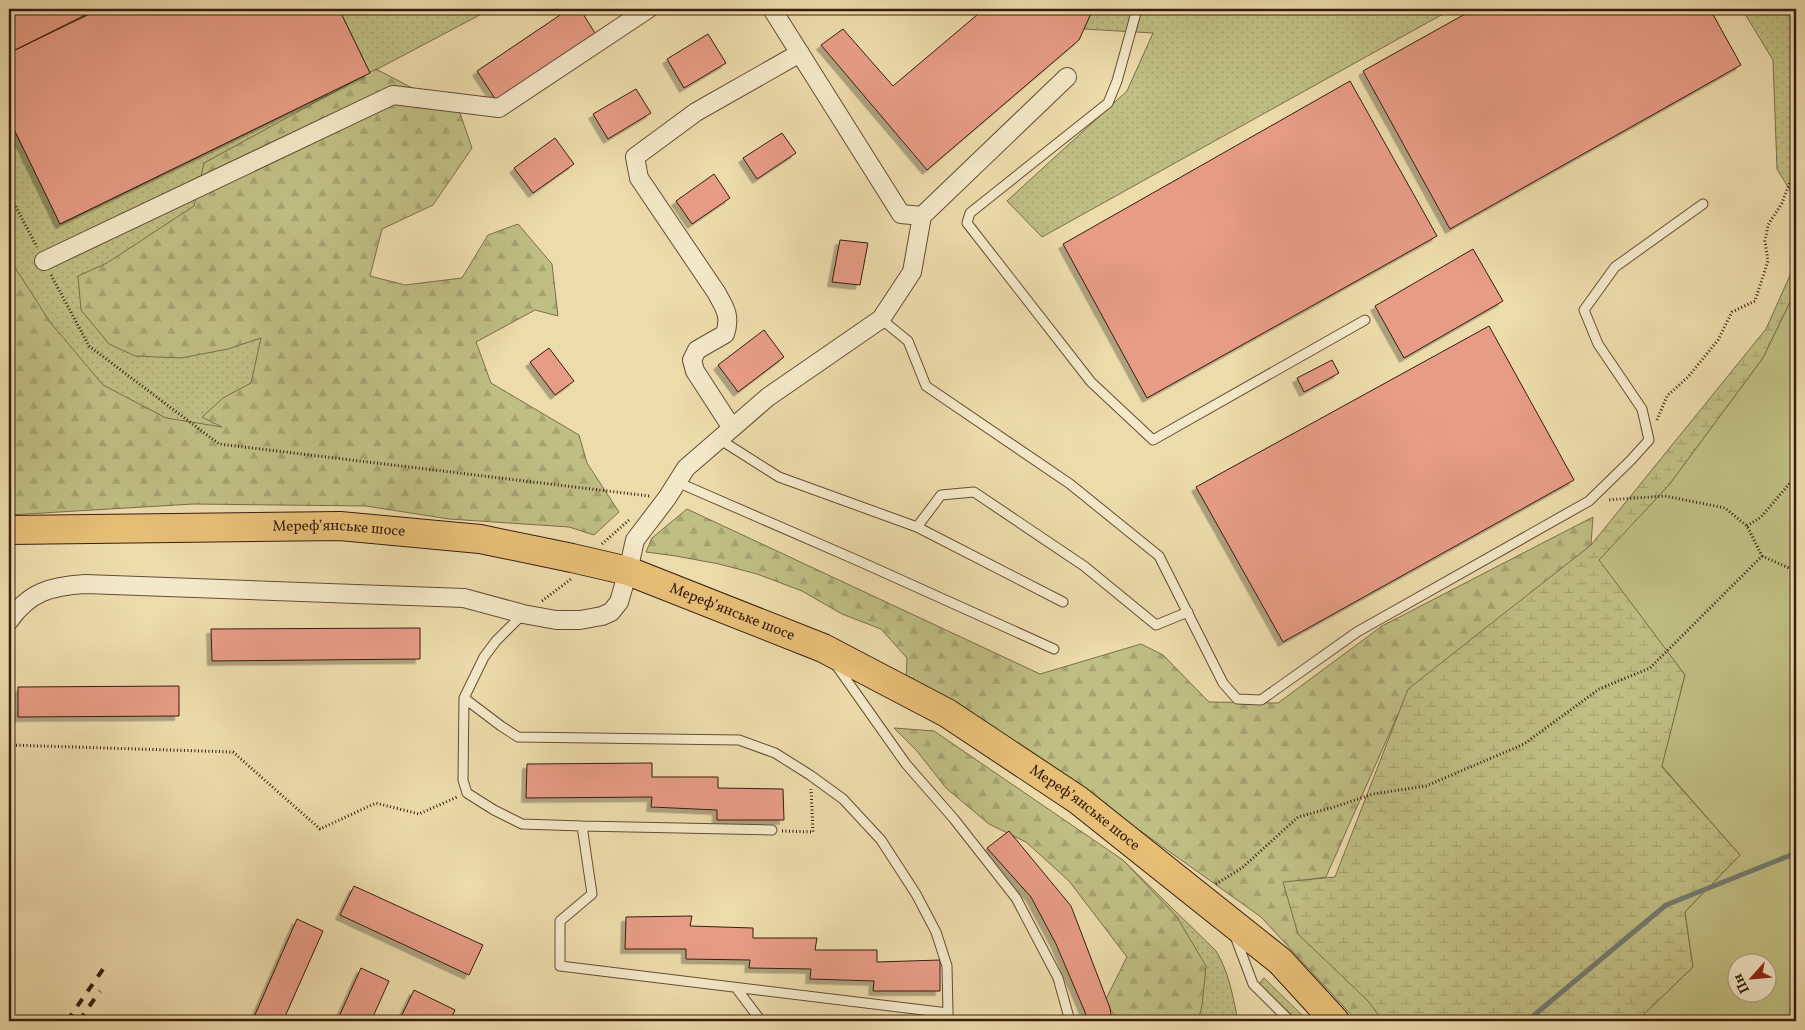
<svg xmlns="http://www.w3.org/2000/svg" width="1805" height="1030" font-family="Vollkorn,serif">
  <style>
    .grass { fill: url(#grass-dots); stroke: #7b6d48 }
    .forest { fill: url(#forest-firs); stroke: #7b6d48 }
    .wetland { fill: url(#wetland-marsh); stroke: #7b6d48 }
    .garden { fill: #bfbe83; stroke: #7b6d48; fill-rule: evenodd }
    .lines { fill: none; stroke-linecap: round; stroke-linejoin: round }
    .stream { stroke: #747a70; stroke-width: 5 }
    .building { fill: #e79c86; stroke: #371c0d; filter: url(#shadow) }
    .lane-casing { stroke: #644c34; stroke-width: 11 }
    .street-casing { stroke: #644c34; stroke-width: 20 }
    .highway-casing { stroke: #371c0d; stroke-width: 30 }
    .path { stroke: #371c0d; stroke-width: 3; stroke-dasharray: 1 2.5; stroke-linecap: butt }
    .lane { stroke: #f3e8c8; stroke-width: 9 }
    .street { stroke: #f3e8c8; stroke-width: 18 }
    .highway { stroke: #e6be76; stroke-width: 28 }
    .rail { stroke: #371c0d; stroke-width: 4; stroke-dasharray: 9 9; stroke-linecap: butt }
    .labels { text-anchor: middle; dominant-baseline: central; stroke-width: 5; stroke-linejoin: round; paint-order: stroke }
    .street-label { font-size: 15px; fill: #371c0d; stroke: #f3e8c8 }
  </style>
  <defs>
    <pattern id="grass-dots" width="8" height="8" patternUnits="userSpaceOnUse" patternTransform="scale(1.25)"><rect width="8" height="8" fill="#bfbe83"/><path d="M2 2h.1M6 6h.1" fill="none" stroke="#a5a370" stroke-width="1.8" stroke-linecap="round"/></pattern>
    <pattern id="forest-firs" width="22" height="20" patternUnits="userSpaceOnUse" patternTransform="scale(1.25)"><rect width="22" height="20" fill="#bfbe83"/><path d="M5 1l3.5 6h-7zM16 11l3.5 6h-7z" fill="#a5a370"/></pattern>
    <pattern id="wetland-marsh" width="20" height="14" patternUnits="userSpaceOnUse" patternTransform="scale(1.25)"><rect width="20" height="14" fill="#bfbe83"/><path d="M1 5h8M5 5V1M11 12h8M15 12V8" fill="none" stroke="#a5a370"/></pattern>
    <filter id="shadow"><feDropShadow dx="-4.5" dy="4.5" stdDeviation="0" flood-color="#0004"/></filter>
  </defs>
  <rect width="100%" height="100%" fill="#ecdbab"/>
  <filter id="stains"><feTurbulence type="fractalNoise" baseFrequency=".004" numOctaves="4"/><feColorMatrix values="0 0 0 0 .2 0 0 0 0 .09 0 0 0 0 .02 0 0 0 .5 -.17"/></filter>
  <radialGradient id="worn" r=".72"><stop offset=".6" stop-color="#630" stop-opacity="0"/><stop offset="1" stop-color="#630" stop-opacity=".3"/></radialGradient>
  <path class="grass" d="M339,9h152l-121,64z
    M1093,9h359l-410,228 -35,-36 120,-110 26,-58 -69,-4z
    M1742,9h54v191l-19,-31 -4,-109z
    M327,94l-28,162 5,123 -99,74 -131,-63 -65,-133v-137l52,104z
    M1123,860l93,91c13,21 17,46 22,70h-49z
    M1264,978l44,43h-10l-39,-37z"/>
  <path class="forest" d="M376,69l84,44 12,35 -39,57 -51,24 -12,47 35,9 57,-7 26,-43 30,-11 34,40 6,52 -23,-6 -59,32 15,41 88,52 8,28 32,49 -25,23 -25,-8 -120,-8 -83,-13 -173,-2 -184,11v-257l41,64 53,63 63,33 56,9 -20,-10 21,-19 28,-15 10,-45 -33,11 -47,9 -46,-2 -26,-12 -28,-34 -3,-34 29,-13 87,-57 10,-43z
    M687,509l353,165 101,-30 22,11 46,47 69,1 104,-77 211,-109 -2,28 -193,169 -72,163 -34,5 98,139h-33l-96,-104 -171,-122 -184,-114 1,-23 -26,-29 -39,-15 -40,-23 -45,-17 -38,-10 -43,-8 -30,-4 6,-14z
    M894,728l40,3 189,129 54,57 29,49 -4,40 -4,15h-80l-13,-20 22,-44 -58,-76 -43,-39 -37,-18 -43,-36 -29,-37z"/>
  <path class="wetland" d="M1796,262v28l-33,68 -94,127 -69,75 85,115 -23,92 78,88 -55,57 8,55 -56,54h-254l-14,-19 -71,-68 -15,-52 52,-5 73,-188 183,-144 175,-216z"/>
  <path class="garden" d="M1796,290v731h-159l56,-54 -8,-55 55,-57 -78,-89 23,-91 -86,-115 70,-75 94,-127zM1738,962h30v30h-30z"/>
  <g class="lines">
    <path class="stream" d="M1527,1021l139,-116 130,-52"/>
  </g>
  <path class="building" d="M9,9h88l-88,44z
    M100,9h239l31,64 -310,151 -51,-105v-66z
    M569,9h11l15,24 -99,67 -19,-29z
    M984,9h109l-14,31 -152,130 -106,-125 22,-16 50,57z
    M1474,9h236l31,56 -291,164 -87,-158z
    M708,34l18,29 -42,25 -17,-29z
    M1350,81l87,155 -290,162 -84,-154z
    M636,89l15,24 -43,26 -15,-25z
    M782,133l14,20 -39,26 -14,-21z
    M555,138l19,26 -41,29 -19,-25z
    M714,174l16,24 -38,26 -16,-23z
    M840,240l28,3 -8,42 -28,-3z
    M1473,249l30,52 -99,57 -29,-52z
    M1489,326l85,154 -291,162 -87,-155z
    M764,330l20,27 -46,35 -20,-27z
    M549,348l25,33 -19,14 -25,-33z
    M1332,360l7,13 -35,19 -7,-14z
    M420,628v31l-208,2 -1,-32z
    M179,686v30l-161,1v-30z
    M652,763v14h66v11l65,1 1,31h-67v-10l-66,-3 1,-10 -126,1 1,-34z
    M1009,831l62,75 39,102 2,13h-25l-2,-9 -29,-68 -25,-47 -44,-49z
    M354,886l129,59 -14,30 -129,-60z
    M692,916l-2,10 63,2v10h64l-2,12h62v12l63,-2v31h-67l1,-10 -64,-2 1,-10 -62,-1 1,-8 -64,-1v-10h-61l1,-32z
    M297,919l26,12 -40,90h-19l-10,-4z
    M361,968l28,13 -18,40h-34z
    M414,990l41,20 -5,11h-51z"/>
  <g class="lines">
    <defs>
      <path id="lane" d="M1137,9l-20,72 -9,22 -138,110 -3,10 124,159 62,58 212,-120
        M881,319l27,22 18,45 144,98 89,72 64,127 14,16 24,1 96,-68 232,-131 42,-41 18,-20 -7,-31 -44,-65 -14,-34 31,-43 88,-63
        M719,439l60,38 138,50
        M677,482l184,80 193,87
        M1063,602l-146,-75 24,-32 33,-3 110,74 72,59 32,-13
        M523,614l-27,27 -12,16 -20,41 37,28 17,11 221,3 36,13 35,22 33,24 38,41 35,54 20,38 11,34 1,47
        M836,665l70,99 48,55 62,79 42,80 12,43
        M464,698l-1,82 4,13 27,17 28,14 60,2
        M772,830l-190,-4 10,68 -32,27v45l388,47v8
        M1235,936l18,48 37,37
        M737,989l24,32"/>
      <path id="street" d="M772,9l129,205 21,2
        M44,261l349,-166 106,13 149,-99
        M732,428l-37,-57 -3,-11 5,-10 28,-16c6,-18 0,-26 -9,-42l-77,-114 -4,-21 61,-45 104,-59
        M9,621c20,-29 42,-35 76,-37l379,14 59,16 33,6h24l22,-4 9,-4 8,-10 9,-31 7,-31 32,-42 19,-30 82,-71 113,-78 31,-47 10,-56 145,-139"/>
      <g id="highway">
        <path id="s1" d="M9,530l331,-4 140,13 92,19 56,13 195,77 124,65 131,87 202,161 55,60"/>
      </g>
    </defs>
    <use href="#lane" class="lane-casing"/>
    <use href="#street" class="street-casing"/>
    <use href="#highway" class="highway-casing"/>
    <path class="path" d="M9,194l28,53
      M51,275l38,71 130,98 430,52
      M1657,420l10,-24 21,-19 30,-37 14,-28 23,-11 13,-40 -3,-20 3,-16 14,-22 14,-36
      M1747,526l14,-9 35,-41
      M602,544l27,-24
      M1762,556l27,12 7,5
      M542,601l29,-22
      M9,745l224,7 87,77 56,-26 43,11 38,-17
      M782,831l31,1 -2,-43
      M1216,884l26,-16 56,-51 33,-9 42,-14 53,-8 98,-42 75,-55 51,-21 112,-112 -15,-30 -22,-18 -60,-12 -58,4"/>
    <use href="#lane" class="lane"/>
    <use href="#street" class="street"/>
    <use href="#highway" class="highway"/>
    <path class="rail" d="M67,1021l41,-59
      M79,1021l21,-30"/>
  </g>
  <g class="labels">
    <g class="street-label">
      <text stroke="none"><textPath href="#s1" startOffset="330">Мереф’янське шосе</textPath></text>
      <text stroke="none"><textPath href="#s1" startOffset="735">Мереф’янське шосе</textPath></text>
      <text stroke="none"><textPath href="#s1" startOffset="1140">Мереф’янське шосе</textPath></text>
    </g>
  </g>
  <rect width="1805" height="1030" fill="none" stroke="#ecdbab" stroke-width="30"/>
  <rect x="10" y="10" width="1785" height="1010" fill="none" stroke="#371c0d" stroke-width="2.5"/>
  <rect x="15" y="15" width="1775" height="1000" fill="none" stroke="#371c0d"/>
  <g transform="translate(1752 978) rotate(243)"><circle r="24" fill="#f3e8c8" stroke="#a8967d"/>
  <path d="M0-4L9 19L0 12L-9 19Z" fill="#8f2418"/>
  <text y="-8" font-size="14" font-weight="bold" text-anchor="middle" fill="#371c0d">Пн</text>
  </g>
  <rect width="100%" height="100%" filter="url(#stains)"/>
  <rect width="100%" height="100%" fill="url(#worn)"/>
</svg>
